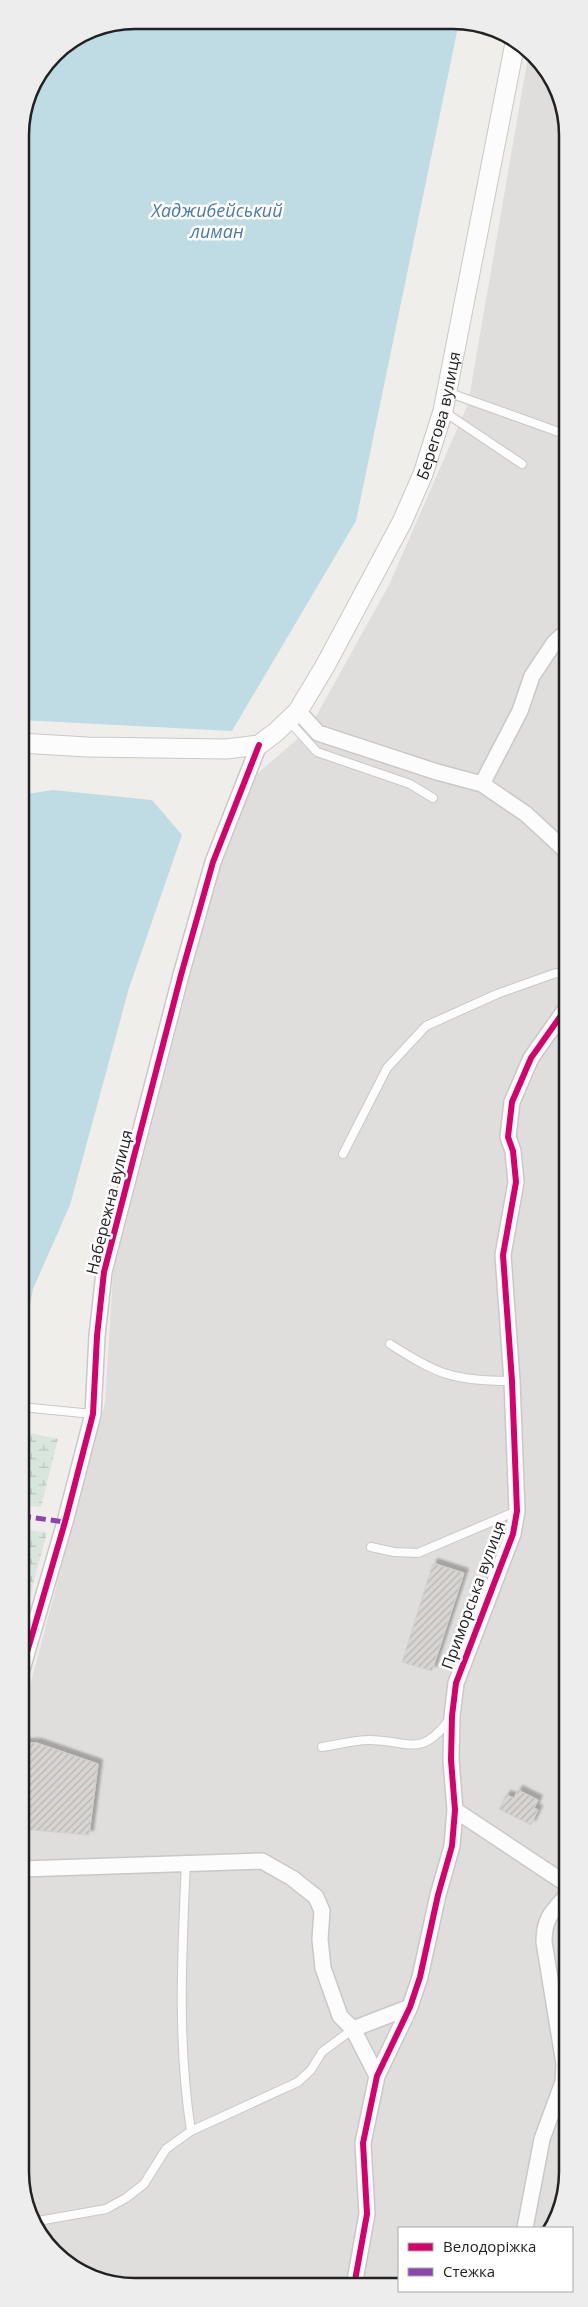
<svg xmlns="http://www.w3.org/2000/svg" width="588" height="2307" font-family="'Open Sans',sans-serif">
  <style>
    .residential { fill: #dfdedc }
    .wetland { fill: url(#wetland-marsh) }
    .water { fill: #bfdbe3 }
    .building { fill: url(#building-hatch); stroke: #d3d0cc; filter: url(#shadow) }
    .lines { fill: none; stroke-linecap: round; stroke-linejoin: round }
    .service-casing { stroke: #c9c8c7; stroke-width: 10 }
    .minor-casing { stroke: #c9c8c7; stroke-width: 18 }
    .tertiary-casing { stroke: #c9c8c7; stroke-width: 21 }
    .service { stroke: #fdfcfc; stroke-width: 8 }
    .minor { stroke: #fdfcfc; stroke-width: 15 }
    .tertiary { stroke: #fdfcfc; stroke-width: 19 }
    .quiet { stroke: #8e44ad; stroke-width: 5; stroke-dasharray: 10 5; stroke-linecap: butt }
    .cycleway-casing { stroke: #fff; stroke-width: 9 }
    .cycleway { stroke: #d6006c; stroke-width: 6 }
    .labels { text-anchor: middle; dominant-baseline: central; stroke-width: 5; stroke-linejoin: round; paint-order: stroke }
    .street-label { font-size: 16px; fill: #222; stroke: #fff }
    .water-label { font-size: 18px; font-style: italic; fill: #4a7aab; stroke: #fff }
    .rim { fill: none; stroke: #222; stroke-width: 2.5 }
  </style>
  <defs>
    <pattern id="wetland-marsh" width="20" height="14" patternUnits="userSpaceOnUse" patternTransform="scale(1.25)"><rect width="20" height="14" fill="#d9e6de"/><path d="M1 5h8M5 5V1M11 12h8M15 12V8" fill="none" stroke="#bac5be"/></pattern>
    <pattern id="building-hatch" width="6" height="6" patternUnits="userSpaceOnUse" patternTransform="scale(1.25)"><rect width="6" height="6" fill="#d7d4d2"/><path d="M-1 1l2-2M0 6l6-6M5 7l2-2" fill="none" stroke="#b8b6b4"/></pattern>
    <filter id="shadow"><feDropShadow dx="4.5" dy="-4.5" stdDeviation="1" flood-color="#0004"/></filter>
  </defs>
  <rect width="100%" height="100%" fill="#f0eeeb"/>
  <path class="residential" d="M529,51l6,3 32,66 1,2059 -20,49h-149v58l-287,-1 -59,-32 -28,-58 -4,-19 1,-460 83,-314 8,-129 106,-408 31,-85 59,-51 80,-144 79,-181z"/>
  <path class="wetland" d="M21,1431l37,8 -17,68 -20,-2z
    M21,1529l26,4 -26,96z"/>
  <path class="water" d="M135,20l324,2 -103,499 -124,210 -212,-11v-592l9,-37 25,-38 37,-24z
    M53,790l99,10 30,35 -53,153 -59,217 -37,84 -12,60 -1,-554z"/>
  <path class="building" d="M433,1563l31,10 -32,98 -30,-9z
    M21,1743h16l61,21 -9,71 -68,-6z
    M518,1790l20,10 -4,8 4,2 -7,15 -32,-16 7,-14 8,3z"/>
  <g class="lines">
    <defs>
      <path id="service" d="M447,392l120,43
        M443,411l79,53
        M289,721l28,31 93,32 23,14
        M343,1154l44,-86 39,-42 71,-32 59,-21 11,3
        M390,1344c48,31 64,37 122,37
        M21,1407l72,7
        M371,1547l23,5 24,1 99,-42
        M322,1747c15,-2 32,-7 47,-7 39,0 51,19 80,-20
        M186,1862c-4,90 -9,179 5,269
        M38,2221l68,-12 20,-11 18,-14 22,-35 25,-18 107,-49 13,-12 11,-18 31,-23"/>
      <path id="minor" d="M298,711l20,22 119,39 45,12 44,30 41,38
        M482,784l38,-73 12,-35 22,-33 13,-12
        M21,1673l44,-151 28,-108 4,-78 7,-64 77,-297 32,-113 46,-117
        M455,1810l113,75
        M21,1869l241,-8 30,17 24,19 6,14 -2,28 3,29 17,48 13,13 24,47
        M353,2029l57,-22
        M525,2228l17,-89 21,-57 1,-18 -20,-122c0,-24 8,-30 24,-48
        M354,2286l13,-72 -4,-71 14,-67 33,-69 10,-30 18,-82 14,-49 3,-36 -4,-50 1,-44 4,-33 57,-149 4,-23 -5,-130 -9,-126 13,-73 -3,-31 -5,-14 4,-35 19,-44 36,-51"/>
      <g id="tertiary">
        <path id="s1" d="M20,743l67,4 139,2 33,-4 17,-13 22,-21 27,-45 77,-144 21,-48 20,-63 72,-368"/>
      </g>
    </defs>
    <use href="#service" class="service-casing"/>
    <use href="#minor" class="minor-casing"/>
    <use href="#tertiary" class="tertiary-casing"/>
    <use href="#service" class="service"/>
    <use href="#minor" class="minor"/>
    <use href="#tertiary" class="tertiary"/>
    <path class="quiet" d="M21,1516l44,6"/>
    <defs>
      <path id="cycleway" d="M21,1673l44,-151 28,-108 4,-78 7,-64 77,-297 32,-113 46,-117
        M354,2286l13,-72 -4,-71 14,-67 33,-69 10,-30 18,-82 14,-49 3,-36 -4,-50 1,-44 4,-33 57,-149 4,-23 -5,-130 -9,-126 13,-73 -3,-31 -5,-14 4,-35 19,-44 36,-51"/>
    </defs>
    <use href="#cycleway" class="cycleway-casing"/>
    <use href="#cycleway" class="cycleway"/>
  </g>
  <g class="labels">
    <g class="street-label">
      <text stroke="none"><textPath href="#s1" startOffset="620">Берегова вулиця</textPath></text>
      <text transform="translate(109 1202) rotate(-76)">Набережна вулиця</text>
      <text transform="translate(473 1595) rotate(-70)">Приморська вулиця</text>
    </g>
    <g class="water-label">
      <text x="217" y="210">Хаджибейський<tspan x="217" dy="21">лиман</tspan></text>
    </g>
  </g>
  <path d="M0 0H588V2307H0ZM135 29H453A106 106 0 0 1 559 135V2172A106 106 0 0 1 453 2278H135A106 106 0 0 1 29 2172V135A106 106 0 0 1 135 29Z" fill="#ededed" fill-rule="evenodd"/>
  <path class="rim" d="M135 29H453A106 106 0 0 1 559 135V2172A106 106 0 0 1 453 2278H135A106 106 0 0 1 29 2172V135A106 106 0 0 1 135 29Z"/>
  <rect x="398" y="2227" width="175" height="65" fill="#ffffff" stroke="#a7a7a7"/>
  <rect x="408" y="2243" width="25" height="8" fill="#d6006c" stroke="#a7a7a7"/>
  <text x="443" y="2252" font-size="15" fill="#222222">Велодоріжка</text>
  <rect x="408" y="2268" width="25" height="8" fill="#8e44ad" stroke="#a7a7a7"/>
  <text x="443" y="2277" font-size="15" fill="#222222">Стежка</text>
</svg>
